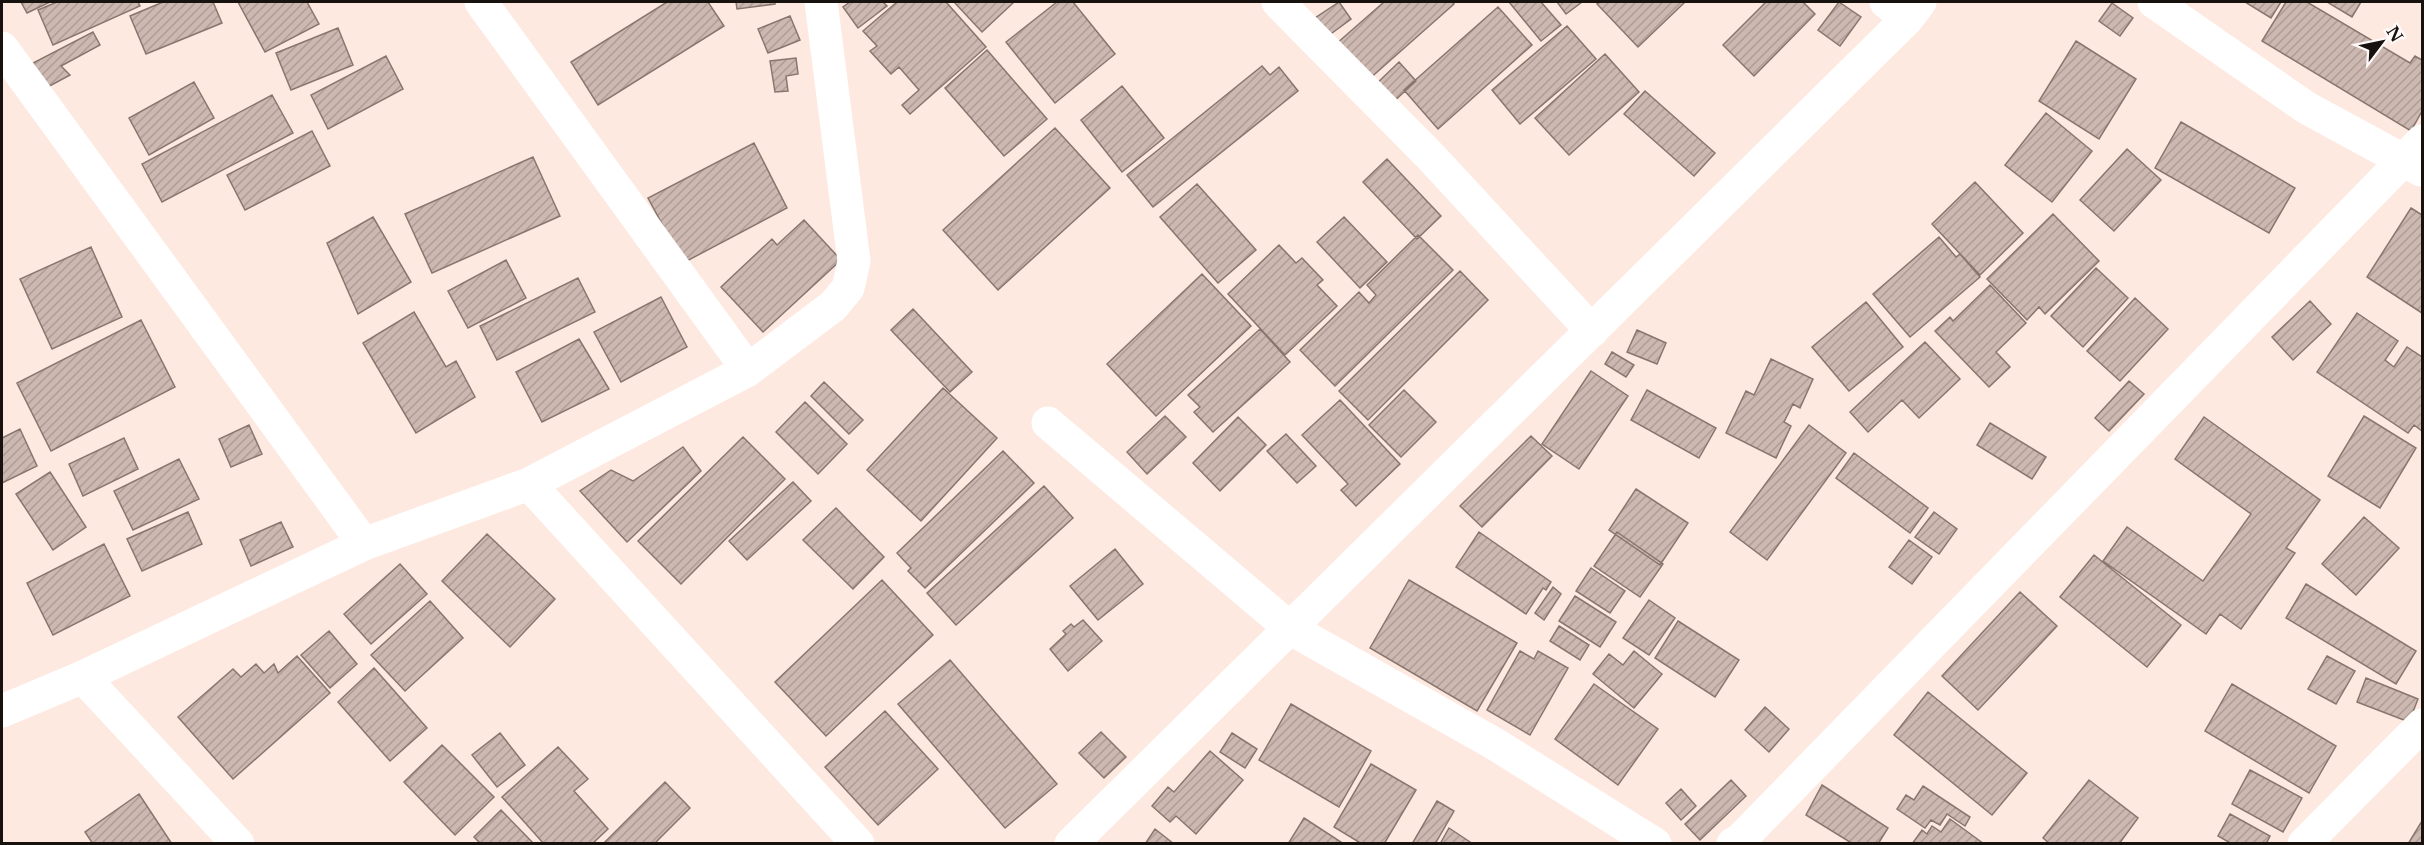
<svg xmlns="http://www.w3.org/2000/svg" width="2424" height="845" font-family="'Libre Baskerville',serif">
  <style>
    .building { fill: url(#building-hatch); stroke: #88766e; stroke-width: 1.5 }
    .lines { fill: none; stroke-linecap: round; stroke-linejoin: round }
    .street { stroke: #fff; stroke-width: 33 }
  </style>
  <defs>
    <pattern id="building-hatch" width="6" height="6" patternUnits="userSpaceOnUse" patternTransform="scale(1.5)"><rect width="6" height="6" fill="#ccb8b0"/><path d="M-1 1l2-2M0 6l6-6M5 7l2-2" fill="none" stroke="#ae9d96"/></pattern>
  </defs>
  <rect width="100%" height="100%" fill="#fee9e0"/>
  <path class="building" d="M21,2h29l-23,11z
    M57,2h81l2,4 -87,39 -15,-35z
    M163,2h50l9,21 -76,31 -16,-38z
    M238,2h69l12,22 -54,28z
    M667,2h41l16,24 -126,79 -27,-43z
    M736,2h39v2l-38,5z
    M850,2h33l4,4 -29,22 -15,-21z
    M897,2h49l40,45 -76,67 -8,-9 17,-15 -20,-23 -8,7 -21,-23 7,-5 -14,-15z
    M954,2h60l-32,30z
    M1057,2h16l42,52 -60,49 -49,-61z
    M1339,2l12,17 -23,17 -13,-18z
    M1384,2h68l2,2 -87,77 -31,-37z
    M1509,2h32l20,23 -20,16z
    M1557,2h25l-16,12z
    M1600,2h85l-47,45 -41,-43z
    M1766,2h37l12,12 -61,62 -31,-31z
    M1839,2l22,15 -21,29 -22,-16z
    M2245,2h36l-10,16z
    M2286,2h21l103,61 5,-7 7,4v51l-11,20 -149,-90z
    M2327,2h34l-9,15z
    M2112,3l21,15 -13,18 -21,-15z
    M1498,7l34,38 -94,84 -34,-39z
    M790,16l10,24 -32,13 -10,-24z
    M1567,26l29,33 -76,65 -28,-34z
    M338,28l15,37 -62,25 -15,-37z
    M93,32l7,13 -39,21 9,9 -24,13 -13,-25z
    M2076,41l60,38 -37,60 -60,-38z
    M987,50l60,69 -43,37 -59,-68z
    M1605,54l34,38 -70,63 -34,-37z
    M386,56l17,33 -75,40 -17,-34z
    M796,58l2,16 -12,2 2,15 -13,1 -5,-31z
    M1399,62l17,19 -27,25 -17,-18z
    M1262,66l8,9 9,-8 19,24 -145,116 -26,-32z
    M194,82l20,36 -65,37 -20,-37z
    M1122,86l42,52 -42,34 -41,-52z
    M1645,91l70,62 -21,23 -70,-62z
    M272,95l21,38 -131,69 -20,-38z
    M2046,113l46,38 -40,51 -47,-37z
    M2181,122l114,66 -26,45 -114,-65z
    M1055,128l55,60 -112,102 -55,-60z
    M312,131l18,35 -85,44 -18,-35z
    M754,143l33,65 -104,55 -35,-65z
    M2127,149l34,31 -47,51 -34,-31z
    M533,157l27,59 -128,57 -27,-59z
    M1387,159l54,57 -24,23 -54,-57z
    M1975,182l48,51 -43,42 -48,-51z
    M1197,184l59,66 -38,33 -58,-66z
    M2411,208l11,7v98l-55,-36z
    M2053,214l46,47 -54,53 -6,-7 -12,13 -40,-41z
    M373,217l38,65 -53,32 -31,-71z
    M1344,217l43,45 -27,26 -43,-46z
    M804,220l37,40 -78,72 -42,-45 51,-48 5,6z
    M1418,235l35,35 -118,116 -35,-36 59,-58 10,11 7,-8 -9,-10z
    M1939,237l17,20 4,-3 20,23 -70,60 -37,-43z
    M1279,245l17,18 6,-5 21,22 -6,5 20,21 -52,49 -57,-61z
    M91,247l31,70 -70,32 -32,-70z
    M506,260l20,38 -58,30 -20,-37z
    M2096,268l32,30 -45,49 -32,-31z
    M1460,271l28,29 -120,120 -29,-29z
    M1202,274l49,52 -95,90 -49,-52z
    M578,278l17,34 -98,48 -17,-34z
    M1990,285l36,38 -30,29 14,15 -21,20 -54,-56 15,-14 3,4z
    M661,297l26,50 -66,35 -27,-50z
    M2135,298l33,31 -48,52 -33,-30z
    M2310,301l21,23 -38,36 -21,-23z
    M1866,302l37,45 -54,44 -37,-44z
    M913,309l59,63 -22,20 -59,-62z
    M414,312l32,55 10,-6 19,36 -59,36 -53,-90z
    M2357,313l41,28 -13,19 9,7 13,-20 15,10v74l-8,-6 -6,8 -91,-61z
    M141,320l34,67 -124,64 -34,-68z
    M1260,329l30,33 -77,70 -19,-20 6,-5 -12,-12z
    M1637,330l29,13 -9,21 -30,-12z
    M579,339l30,50 -67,33 -26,-50z
    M1925,342l35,37 -41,39 -17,-18 -34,32 -18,-20z
    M1612,352l22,13 -8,12 -21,-13z
    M1771,359l42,20 -13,29 -7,-4 -9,18 7,4 -15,32 -50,-25 20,-42 8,4z
    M1591,371l37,25 -49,73 -37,-25z
    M2129,381l15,13 -35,37 -14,-13z
    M824,382l39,38 -14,14 -38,-38z
    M943,388l54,50 -76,83 -54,-51z
    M1404,390l32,32 -35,35 -32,-32z
    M1647,390l69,38 -17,30 -68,-38z
    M1340,400l60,64 -44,42 -15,-16 7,-6 -46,-49z
    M805,402l42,42 -29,30 -42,-42z
    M1165,416l21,21 -39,37 -20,-22z
    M2364,416l52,32 -36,60 -52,-32z
    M1238,417l28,28 -46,46 -27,-28z
    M2204,417l116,83 -34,48 9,5 -54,76 -21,-15 -14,20 -103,-73 24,-34 76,54 48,-67 -76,-55z
    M1990,423l56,34 -14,22 -55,-34z
    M249,425l13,29 -31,13 -12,-28z
    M1809,425l37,28 -79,107 -37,-28z
    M20,429l17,37 -35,17v-45z
    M1286,434l30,32 -19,17 -30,-32z
    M1531,436l21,20 -70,71 -22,-21z
    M743,437l42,42 -104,105 -43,-43z
    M124,438l14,31 -55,27 -14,-32z
    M683,447l18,24 -74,71 -47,-51 31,-21 22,11z
    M1003,451l31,32 -109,105 -17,-17 3,-3 -14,-15z
    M1854,453l74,55 -18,25 -74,-55z
    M179,459l20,40 -66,31 -19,-39z
    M50,472l36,55 -33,23 -37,-56z
    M793,482l18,19 -64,59 -18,-19z
    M1044,486l29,32 -117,107 -29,-32z
    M1636,489l52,34 -28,42 -51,-35z
    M836,508l48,49 -31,32 -50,-49z
    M188,512l14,32 -60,27 -15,-32z
    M1934,512l23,17 -18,25 -24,-17z
    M2364,517l35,31 -43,47 -34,-31z
    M281,522l12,25 -42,19 -11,-26z
    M1479,532l72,50 -5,8 -3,-2 -17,26 -70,-47z
    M1617,532l46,32 -23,33 -46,-31z
    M487,534l68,65 -45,48 -68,-66z
    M1909,540l23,17 -20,27 -23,-17z
    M104,544l26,52 -77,39 -26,-52z
    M1115,549l28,35 -45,36 -28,-34z
    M2094,555l87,70 -34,42 -87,-70z
    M400,564l27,30 -56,50 -27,-30z
    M1591,568l34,23 -15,22 -34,-22z
    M882,580l51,55 -107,101 -51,-54z
    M1409,580l108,63 -40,68 -107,-63z
    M2306,584l110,67 -20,33 -110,-66z
    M1553,587l8,7 -17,26 -9,-7z
    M2020,592l37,34 -79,84 -36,-34z
    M1575,596l41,26 -16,25 -41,-26z
    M1649,600l26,18 -26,37 -26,-17z
    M430,601l33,37 -58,53 -34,-36z
    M1083,620l19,21 -34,30 -18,-22 16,-15 -3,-3 8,-7 3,3z
    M1678,621l61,39 -24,37 -60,-39z
    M1559,626l30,19 -9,15 -30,-19z
    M329,631l28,33 -27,24 -29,-33z
    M1520,651l14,8 4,-8 30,17 -38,67 -43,-25z
    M1634,651l28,23 -28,34 -41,-34 16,-20 14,11z
    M297,656l33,37 -97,86 -55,-62 55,-48 8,8 15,-13 8,9 10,-9 4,9z
    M2327,656l28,15 -19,33 -28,-15z
    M950,660l107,124 -52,44 -107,-124z
    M374,668l53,60 -37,33 -52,-59z
    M2366,678l52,21 -9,23 -52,-20z
    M1594,684l64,45 -40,56 -63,-46z
    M2232,684l104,62 -27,47 -104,-62z
    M1928,692l99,81 -35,42 -98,-80z
    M1291,704l80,47 -32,56 -80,-47z
    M1765,707l24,22 -20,23 -24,-22z
    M885,711l53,58 -60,56 -53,-58z
    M1101,732l25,25 -22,21 -25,-25z
    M500,733l25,32 -28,22 -25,-32z
    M1232,733l25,16 -12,19 -25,-16z
    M442,745l52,52 -39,38 -51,-53z
    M558,747l30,32 -14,12 34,38 -16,15h-48l-42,-47z
    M1210,751l33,29 -47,54 -20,-18 -6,6 -18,-16 16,-19 6,5z
    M1371,764l45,26 -32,54h-22l-28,-17z
    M2250,770l52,28 -19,34 -51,-28z
    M1731,780l15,16 -46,44 -15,-16z
    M2089,780l49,38 -19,26h-69l-7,-6z
    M665,782l25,26 -36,36h-51z
    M1822,785l66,43 -10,16h-25l-47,-29z
    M1923,786l47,31 -5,9 -18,-12 -7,11 -9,-5 -6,8 -28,-19 9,-14 8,5z
    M1681,789l15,17 -15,14 -15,-17z
    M139,794l33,50h-79l-8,-12z
    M1437,801l17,10 -19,33h-23z
    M501,810l33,34h-53l-7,-7z
    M2230,814l40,22 -4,8h-34l-14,-8z
    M1304,818l40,26h-56z
    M1950,819l34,25h-72l10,-14 5,4 5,-8 9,6z
    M2422,821v23h-14z
    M1449,828l24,16h-33z
    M1155,829l19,15h-29z"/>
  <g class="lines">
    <path class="street" d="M481,2l267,368
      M1278,2l154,156 160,173
      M1886,2l21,17
      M2154,2l153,106 114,62
      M2,48l362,496
      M1048,423l243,206 204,115 160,100
      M529,484l329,360
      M83,677l155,167
      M2,711l81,-34 281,-133 165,-60 219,-114 85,-64 15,-18 6,-27 -33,-259
      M1071,844l836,-825 13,-17
      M1733,844l8,-5 681,-698
      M2304,844l118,-119"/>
  </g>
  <rect width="2424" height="845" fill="none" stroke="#18120f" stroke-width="6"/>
  <g transform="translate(2382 42) rotate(58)" stroke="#fffaf9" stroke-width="4.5" paint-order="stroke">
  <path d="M0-4.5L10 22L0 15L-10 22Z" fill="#18120f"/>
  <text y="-9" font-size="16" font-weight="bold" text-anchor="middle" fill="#18120f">N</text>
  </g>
</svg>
